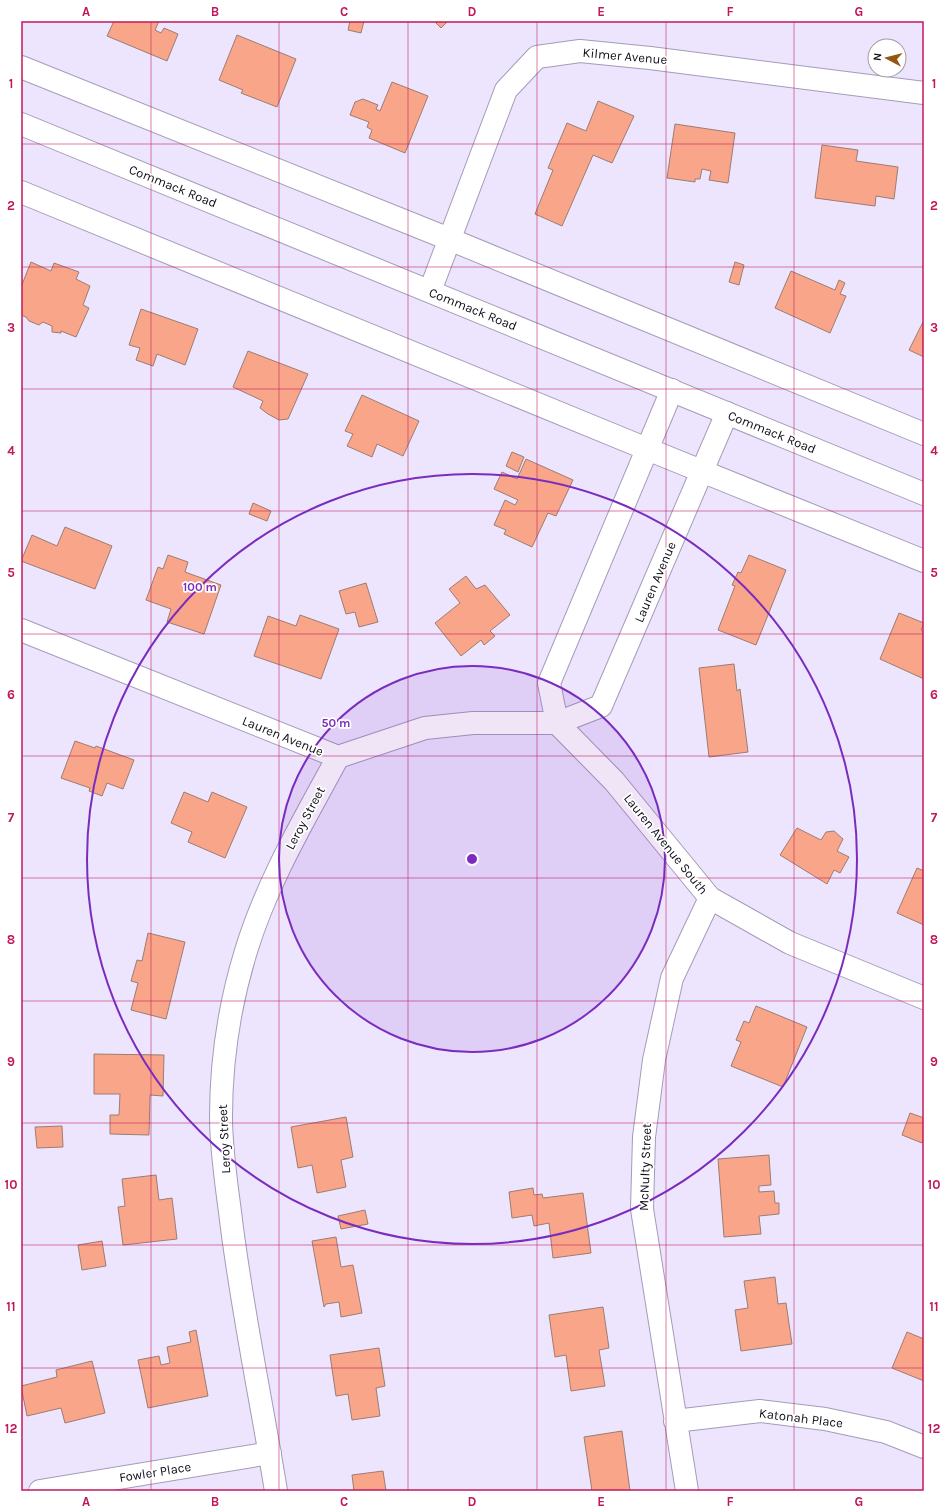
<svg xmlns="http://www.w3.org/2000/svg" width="945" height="1512" font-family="Karla,sans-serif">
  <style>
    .building { fill: #f9a589; stroke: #9d7c72 }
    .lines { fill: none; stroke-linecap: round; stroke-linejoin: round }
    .minor-casing { stroke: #a59bb9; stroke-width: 24 }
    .major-casing { stroke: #a59bb9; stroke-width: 24 }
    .minor { stroke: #fff; stroke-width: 22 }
    .major { stroke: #fff; stroke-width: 22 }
    .grid { fill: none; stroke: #c2185b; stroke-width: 1; stroke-opacity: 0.55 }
    .ring { fill: none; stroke: #7b2cbf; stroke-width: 2 }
    .labels { text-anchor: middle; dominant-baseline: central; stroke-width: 3.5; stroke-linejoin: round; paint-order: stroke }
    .street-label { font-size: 13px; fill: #0f0c16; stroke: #fff }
    .centre { fill: #7b2cbf; stroke: #fff; stroke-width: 2 }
    .ring-label { font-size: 12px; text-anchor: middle; font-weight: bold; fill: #7b2cbf; stroke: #fff; stroke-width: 3.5; stroke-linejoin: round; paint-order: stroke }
    .neatline { fill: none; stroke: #c2185b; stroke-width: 1.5 }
    .grid-label { font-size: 13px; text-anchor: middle; font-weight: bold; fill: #c2185b }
  </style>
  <rect width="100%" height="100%" fill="#ede5fe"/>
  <path class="building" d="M114,21h45l-4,9 6,3 3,-5 14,6 -11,27 -60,-25z
    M350,21h14l-3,12 -13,-3z
    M434,21h14l-7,7z
    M237,35l59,24 -19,48 -36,-14 2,-3 -24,-10z
    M392,82l36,14 -23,57 -36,-15 3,-8 -5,-3 2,-5 -19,-7 5,-13 8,-3 15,6 -2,4 4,2z
    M598,101l36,15 -22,47 -19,-8 -31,71 -27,-12 18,-44 -5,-2 19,-45 19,8z
    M675,124l60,9 -7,50 -19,-3 2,-9 -9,-2 -2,10h-5v3l-28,-4z
    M822,145l36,5 -2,11 42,6 -4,32 -18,-3 -1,10 -60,-8z
    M31,262l20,9 3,-8 25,9 -3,7 14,7 -7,19 6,3 -13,29 -15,-6v2l-9,-1v-6l-9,-4 -4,3 -10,-4 -3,-4 -5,-2v-28z
    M735,262l9,3 -5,20 -10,-3z
    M791,271l44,19 4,-10 6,3 -5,11 6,2 -16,37 -55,-25z
    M141,309l57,20 -13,36 -28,-11 -4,12 -17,-6 4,-12 -11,-3z
    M923,322l1,1v34l-15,-7z
    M248,351l60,23 -20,45 -9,1 -11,-6 -8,-6 3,-7 -30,-14z
    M362,395l57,26 -16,35 -26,-12 -5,13 -25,-11 6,-12 -8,-3z
    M512,452l12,5 -6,15 -12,-6z
    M526,459l47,21 -17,36 -8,-3 -16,34 -28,-13 2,-4 -12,-5 11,-25 10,5 3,-5 -24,-11 8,-17 15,7z
    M253,503l18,8 -4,10 -18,-7z
    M65,527l47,19 -17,43 -74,-28 11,-26 25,11z
    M168,555l20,7 -3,10 36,13 -17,49 -37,-12 4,-13 -25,-9 12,-33 5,2z
    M749,555l37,15 -30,75 -38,-15 17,-44 -3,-1 6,-13 3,1z
    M466,576l10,13 9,-4 25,30 -20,16 5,5 -11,9 -3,-5 -20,16 -26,-33 25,-20 -11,-14z
    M366,583l12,39 -19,5 -4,-15 -9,2 -7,-23z
    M899,613l25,10 -3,7 3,2v47l-44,-20z
    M300,615l39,14 -18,50 -67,-23 14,-40 28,10z
    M734,664l3,27 3,-2 8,63 -39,5 -10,-89z
    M75,741l20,7 1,-2 38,14 -11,29 -16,-6 -5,13 -13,-5 1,-3 -29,-10z
    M184,792l24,10 4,-10 35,15 -22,51 -37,-16 4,-10 -21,-9z
    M797,828l24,12 5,-8 8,-1 9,8 -6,12 12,6 -9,16 -6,-3 -7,14 -47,-29z
    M917,868l7,3v54l-27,-12z
    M148,933l37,9 -19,77 -35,-9 7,-27 -7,-2 6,-21 5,1z
    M756,1006l51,21 -24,60 -52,-21 10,-24 -5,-2 8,-19 5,2z
    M94,1054l70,1 -1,41 -13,-1 -1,40 -39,-1v-19h9l1,-21h-26z
    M910,1113l14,5v19l-2,6 -20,-8z
    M346,1117l7,40 -12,3 5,27 -29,6 -5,-28 -14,3 -7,-41z
    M62,1126l1,21 -26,1 -2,-21z
    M769,1155l2,30 -12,1v6l15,-1 1,12h4v11l-20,2 2,18 -37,3 -6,-78z
    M156,1175l3,25 13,-2 5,41 -54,6 -5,-38 7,-1 -3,-27z
    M533,1188l1,7 8,-1 1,4 40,-5 8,60 -38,5 -4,-35 -15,3 -2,-11 -20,3 -3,-26z
    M365,1210l3,14 -27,5 -3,-13z
    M336,1237l5,30 12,-2 9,48 -21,4 -2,-15 -13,2 -2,3 -12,-66z
    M102,1241l4,25 -24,4 -4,-25z
    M775,1277l3,27 8,-1 6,41 -51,7 -6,-41 13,-2 -4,-27z
    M603,1307l6,41 -10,2 6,36 -34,5 -5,-36 -11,2 -6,-42z
    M196,1330l12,66 -60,12 -10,-48 21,-4 2,9 9,-2 -3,-16 24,-5 -2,-10z
    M907,1332l17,7v42l-32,-13z
    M379,1348l6,38 -9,2 4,28 -28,4 -4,-26 -12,2 -6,-41z
    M92,1361l13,52 -40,10 -4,-15 -34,8 -6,-30 36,-9 -1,-7z
    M622,1431l8,60h-38l-8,-54z
    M383,1471l3,20h-32l-2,-16z"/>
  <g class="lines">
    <defs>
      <path id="minor" d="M21,67l428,172 475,195
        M21,192l626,257 277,112
        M430,291l76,-201 31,-33 43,-6 70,7 274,35
        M21,630l317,127 87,-29 48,-5h84l44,-17 126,-293
        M557,723l57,58 96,117 80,45 134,55
        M557,723l-8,-40 123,-293
        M675,1421l85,-10 65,8 61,13 38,15
        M40,1491l230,-38
        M276,1491c-15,-93 -35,-185 -46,-279 -4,-31 -9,-64 -9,-95 0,-55 9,-114 25,-166 21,-69 58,-131 92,-194
        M687,1491l-45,-282 2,-72 10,-77 18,-82 38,-80"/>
      <path id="major" d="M21,124l903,370"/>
    </defs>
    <use href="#minor" class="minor-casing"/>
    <use href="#major" class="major-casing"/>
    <use href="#minor" class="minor"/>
    <use href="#major" class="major"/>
  </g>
  <path class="grid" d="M151,21v1470M279,21v1470M408,21v1470M537,21v1470M666,21v1470M794,21v1470M21,144h903M21,267h903M21,389h903M21,511h903M21,634h903M21,756h903M21,878h903M21,1001h903M21,1123h903M21,1245h903M21,1368h903"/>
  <circle cx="472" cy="859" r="193" fill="#7b2cbf" fill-opacity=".12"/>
  <g class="ring">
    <circle cx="472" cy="859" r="193"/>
    <circle cx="472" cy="859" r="385"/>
  </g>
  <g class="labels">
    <g class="street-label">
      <text transform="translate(625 56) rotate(5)">Kilmer Avenue</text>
      <text transform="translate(173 186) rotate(22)">Commack Road</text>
      <text transform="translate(473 309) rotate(22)">Commack Road</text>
      <text transform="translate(772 432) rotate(22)">Commack Road</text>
      <text transform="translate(655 582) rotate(-67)">Lauren Avenue</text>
      <text transform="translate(283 736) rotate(22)">Lauren Avenue</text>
      <text transform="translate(305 818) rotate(-62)">Leroy Street</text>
      <text transform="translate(666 844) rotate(51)">Lauren Avenue South</text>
      <text transform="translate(224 1139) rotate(-93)">Leroy Street</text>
      <text transform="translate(645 1167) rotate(-88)">McNulty Street</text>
      <text transform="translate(801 1418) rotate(7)">Katonah Place</text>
      <text transform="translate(155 1472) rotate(-9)">Fowler Place</text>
    </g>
  </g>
  <circle cx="472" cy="859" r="6" class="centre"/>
  <g class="ring-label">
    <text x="200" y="591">100 m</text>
    <text x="336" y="727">50 m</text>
  </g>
  <rect width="945" height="1512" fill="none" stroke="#ffffff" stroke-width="44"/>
  <g transform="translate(887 58) rotate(277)"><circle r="19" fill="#ffffff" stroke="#9f9ea2"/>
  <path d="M0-3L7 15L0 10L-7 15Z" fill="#915812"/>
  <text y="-6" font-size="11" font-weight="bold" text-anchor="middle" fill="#0f0c16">N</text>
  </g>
  <rect x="22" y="22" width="901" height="1468" class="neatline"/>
  <g class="grid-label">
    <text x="86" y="16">A</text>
    <text x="215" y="16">B</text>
    <text x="344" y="16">C</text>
    <text x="472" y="16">D</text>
    <text x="601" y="16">E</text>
    <text x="730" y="16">F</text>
    <text x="859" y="16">G</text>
    <text x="11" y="88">1</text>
    <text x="934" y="88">1</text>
    <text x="11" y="210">2</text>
    <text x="934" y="210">2</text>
    <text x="11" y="332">3</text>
    <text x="934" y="332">3</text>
    <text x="11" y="455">4</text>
    <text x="934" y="455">4</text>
    <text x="11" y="577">5</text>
    <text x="934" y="577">5</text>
    <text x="11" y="699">6</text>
    <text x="934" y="699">6</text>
    <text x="11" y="822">7</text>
    <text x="934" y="822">7</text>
    <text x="11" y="944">8</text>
    <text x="934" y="944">8</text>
    <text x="11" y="1066">9</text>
    <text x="934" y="1066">9</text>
    <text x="11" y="1189">10</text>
    <text x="934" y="1189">10</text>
    <text x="11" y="1311">11</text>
    <text x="934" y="1311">11</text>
    <text x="11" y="1433">12</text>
    <text x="934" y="1433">12</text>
    <text x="86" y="1506">A</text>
    <text x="215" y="1506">B</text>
    <text x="344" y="1506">C</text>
    <text x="472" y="1506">D</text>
    <text x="601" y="1506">E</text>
    <text x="730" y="1506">F</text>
    <text x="859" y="1506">G</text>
  </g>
</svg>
